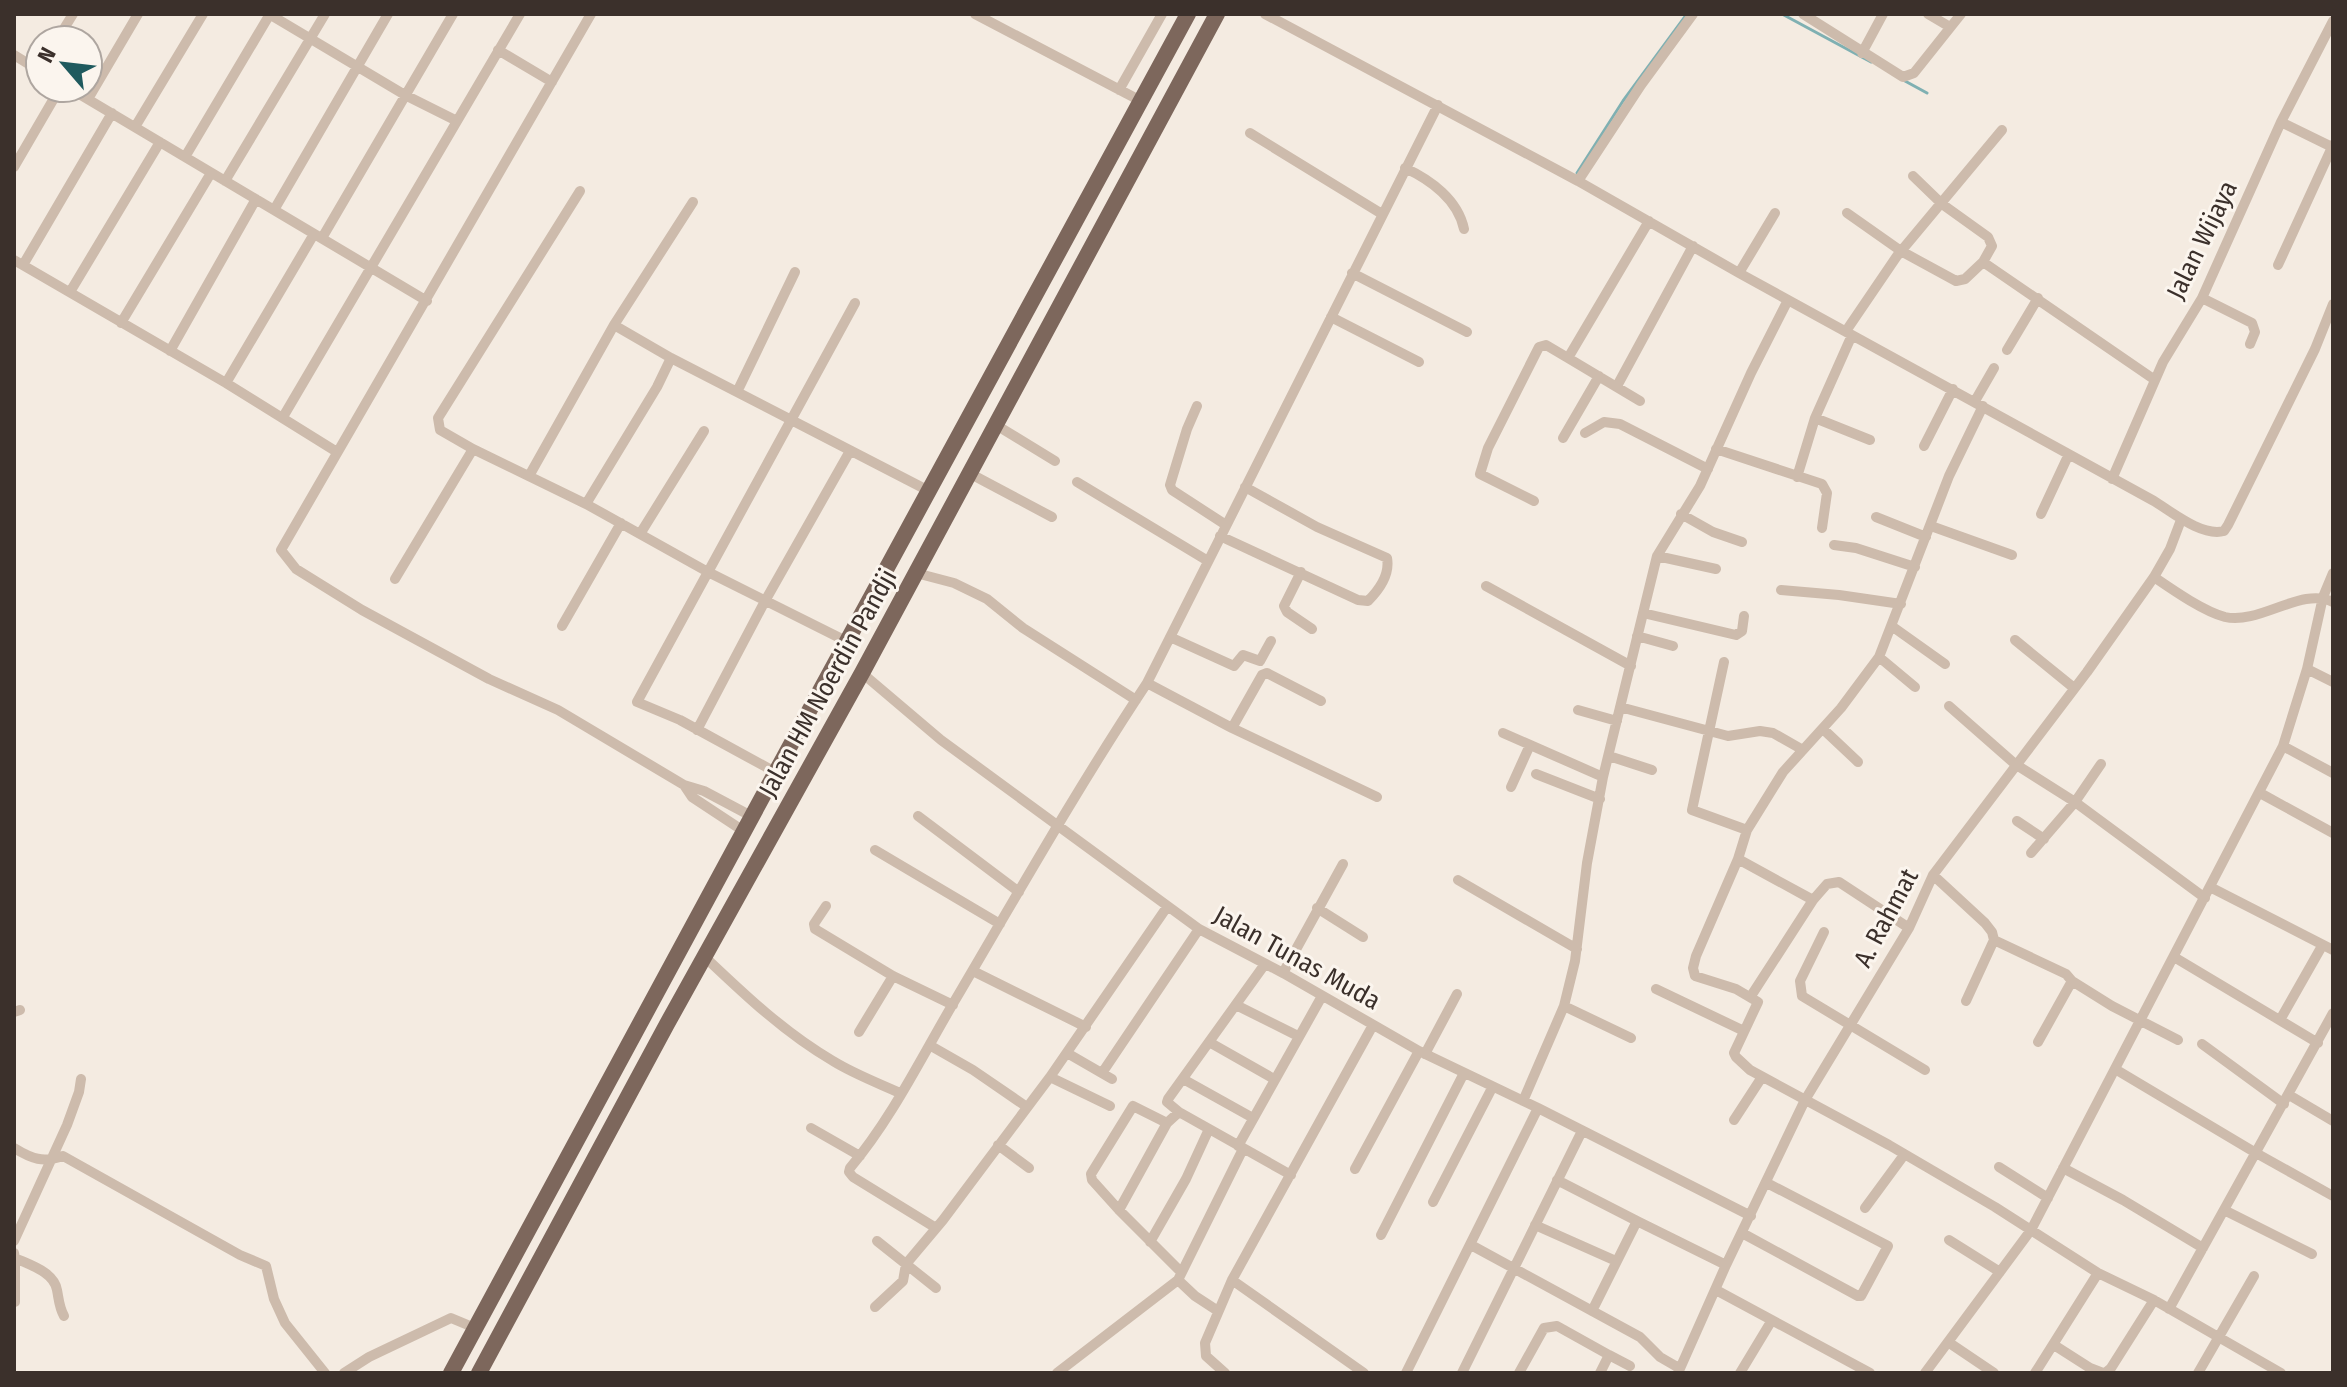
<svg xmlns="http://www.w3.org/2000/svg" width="2347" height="1387" font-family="'Fira Sans Condensed',sans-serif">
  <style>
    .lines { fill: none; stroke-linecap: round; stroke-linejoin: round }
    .stream { stroke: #7fb0b2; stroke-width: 3 }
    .minor { stroke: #cdbbac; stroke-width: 10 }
    .primary { stroke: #7d675c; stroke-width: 16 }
    .labels { text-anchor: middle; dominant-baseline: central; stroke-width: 6; stroke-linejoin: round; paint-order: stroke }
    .street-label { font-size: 26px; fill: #3b302b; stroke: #fbf5ee }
  </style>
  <rect width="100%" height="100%" fill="#f4ebe1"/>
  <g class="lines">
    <path class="stream" d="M1782,14l89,48
      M1905,81l22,12
      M1577,173l46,-72 64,-87"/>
    <path class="minor" d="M269,14l136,81 52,26
      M591,14l-310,536 15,19 66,41 127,69 69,31 126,75 20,6 49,26
      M975,14l166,87
      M1265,14l313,167 161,92 415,228c18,11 48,36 70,30l4,-6 87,-176 18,-45
      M1803,14l100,63 11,-4 47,-59
      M1928,14l22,13
      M57,40l16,-26
      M498,50l54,32
      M1862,53l21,-39
      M14,55l26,16
      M69,88l358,213
      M1119,90l43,-76
      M88,99l50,-85
      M2281,122l51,25
      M135,127l68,-113
      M1250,133l132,81
      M185,157l85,-143
      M14,167l46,-79
      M1405,168c26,12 53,32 59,61
      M1913,176l29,28 46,33 4,9 -9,16 172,118
      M225,181l100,-167
      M1578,181l63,-96 52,-71
      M274,210l114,-196
      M1847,213l54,38 55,30 9,-2 18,-17
      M322,238l131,-224
      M14,260l212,123 111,69
      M23,265l89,-152
      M2278,265l55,-120
      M1352,273l115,59
      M1739,273l36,-60
      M70,292l90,-150
      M2202,298l50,25 3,9 -5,12
      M1331,317l88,45
      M121,323l90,-150
      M614,325l57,33 258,133
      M1846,331l51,-75 105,-126
      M2007,350l31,-52
      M170,351l86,-152
      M1568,358l72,43
      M226,383l88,-149
      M1617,386l76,-140
      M737,392l58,-120
      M1975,401l19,-33
      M1197,406l-10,23 -17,56 2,5 54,35
      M1983,406l-34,70 -70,181 -38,51 -58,64 -36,58 -9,29 -42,97 -3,12 2,8 41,13 22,13 -24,51 2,4 14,13 139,75 106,62 103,66 56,27 127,73
      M283,417l237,-403
      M1815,418l55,22
      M996,425l59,36
      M1585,433l19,-11 16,2 88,45
      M1563,438l36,-62
      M1924,446l29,-57
      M473,449l-33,-19 -2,-12 142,-227
      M1716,449l106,35 5,9 -5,35
      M969,473l83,44
      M529,476l85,-151 79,-123
      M1797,477l18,-59 37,-83
      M2112,479l51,-117 39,-64 79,-176 52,-101
      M1077,482l131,79
      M1534,501l-54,-27 8,-26 51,-101 7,-2 22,13 81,-137
      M586,504l71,-117 14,-29
      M1681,514l32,18 29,10
      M2041,514l27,-58
      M1876,517l50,20
      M1931,526l81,29
      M640,534l64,-103
      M1220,536l138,64 10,1c11,-11 22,-27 19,-43l-70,-31 -72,-40
      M1834,545l22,3 59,19
      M1657,556l59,13
      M1301,572l-17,34 3,6 25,17
      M916,573l38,10 33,16 36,29 113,72
      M2154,577c19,13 49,34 71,40 35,8 77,-31 108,-15
      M395,579l78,-130 113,55 122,68 140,70
      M1486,586l145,80
      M1781,590l58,5 62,9
      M1643,613l93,22 6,-4 2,-15
      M562,626l59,-103
      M1893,627l52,37
      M1637,636l36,10
      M1170,637l64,29 9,-11 17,6 11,-20
      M2015,640l59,48
      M1879,657l36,30
      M1724,662l-32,148 55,20
      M2307,669l26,13
      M862,673l79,67 258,189 84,44 136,78 119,57 213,108
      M1147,683l85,45 145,69
      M1949,706l66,58 60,38 130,96
      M1620,707l108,29 32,-5 13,2 30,17
      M1578,710l39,11
      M1232,728l30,-53 5,-2 54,28
      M1823,729l35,33
      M697,730l68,-129 85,-150
      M1503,733l100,44
      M2283,746l50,27
      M1609,756l43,14
      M777,773l-97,-53 -43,-18 218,-399
      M1536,774l64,25
      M684,785l8,12 53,35
      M1511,787l19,-42
      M2260,793l73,40
      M918,816l101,76
      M2017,821l27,18
      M875,850l125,74
      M2031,853l44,-51 26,-38
      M1738,859l75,41 14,-16 12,-2 70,46
      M1933,875l52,48 7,9 2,8 72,34 6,7
      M1458,880l119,69
      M2210,887l123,63
      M826,906l-12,18 1,5 78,47 60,29
      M1317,908l46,29
      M1824,932l-24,49 2,15 123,74
      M705,957c40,38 80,76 128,104 21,13 45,22 67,32
      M2174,957l144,86
      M973,971l113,56
      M1283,973l60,-109
      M1656,989l88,42
      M1751,996l62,-96
      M1966,1001l28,-61
      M1236,1005l62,31
      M1564,1006l67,32
      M14,1012l6,-2
      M2280,1020l42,-74
      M859,1032l34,-56
      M1209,1042l65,37
      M2038,1042l34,-61 40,25 66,34
      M2202,1044l82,60
      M931,1046l42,24 54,37
      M1067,1053l45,26
      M1425,1054l32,-60
      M2115,1069l141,84 77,43
      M1102,1073l97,-144
      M1050,1077l60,29
      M1183,1079l70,39
      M2289,1095l44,26
      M1523,1101l41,-95 11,-45 12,-98 16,-86 54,-221 43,-70 51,-113 37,-73
      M1179,1112l-12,-10 1,-3 97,-135
      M1734,1120l28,-43
      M1167,1123l-34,-17 -42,68 1,6 27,30 62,62
      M811,1128l49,28
      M998,1145l31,23
      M1238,1146l84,-150
      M14,1148c18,11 29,15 49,8l177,99 26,11 8,33 11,24 40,50
      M1999,1167l49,31
      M2063,1168l60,32 80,48
      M1355,1169l64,-118
      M1557,1180l80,41 -45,90
      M1433,1202l59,-114
      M1865,1208l39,-53
      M1119,1210l48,-87 12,-11 112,63
      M2224,1210l88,44
      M1637,1221l89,44
      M1535,1225l81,36
      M936,1228l-83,-51 -4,-5 1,-4c42,-50 71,-110 104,-166 63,-107 124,-215 193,-319l291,-578
      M1742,1233l116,63h3l27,-50 -121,-63
      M1381,1235l83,-162
      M1949,1240l51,32
      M14,1241l53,-116 12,-33 2,-13
      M877,1241l59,47
      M1150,1242l36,-63 23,-50
      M1471,1245l169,92 20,20 19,11
      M14,1253l1,5c15,7 39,14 42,32 2,10 2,17 7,26
      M1232,1280l132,93
      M1716,1290l154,83
      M15,1302v-44
      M875,1307l28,-26 3,-17 37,-44 107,-143 117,-170
      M2169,1309l164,-296
      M1218,1311l-23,-15 -17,-16 65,-131
      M1948,1342l46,31
      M2054,1345l36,23 13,5
      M1609,1355l21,11
      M344,1373l25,-16 82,-39 24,10
      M1057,1373l121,-93
      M1225,1373l-19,-17 -1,-13 27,-63 141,-255
      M1406,1373l132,-265
      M1462,1373l120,-242
      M1519,1373l25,-45 13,-2 52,29 -9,18
      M1678,1373l48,-108 79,-165 104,-172 24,-53 154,-203 67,-95 16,-28 11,-29
      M1740,1373l32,-53
      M1925,1373l106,-143 252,-484 24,-77 16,-72 10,-24
      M2035,1373l63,-100
      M2105,1373l6,-5 43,-68
      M2198,1373l56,-97"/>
    <path class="primary" d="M451,1373c244,-454 491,-906 737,-1359
      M479,1373l188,-349 195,-351 355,-659"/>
  </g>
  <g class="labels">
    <g class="street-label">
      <text transform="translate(2202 240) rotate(-64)">Jalan Wijaya</text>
      <text transform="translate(828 683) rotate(-61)">Jalan HM Noerdin Pandji</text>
      <text transform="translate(1886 918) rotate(-62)">A. Rahmat</text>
      <text transform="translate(1297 958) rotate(29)">Jalan Tunas Muda</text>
    </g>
  </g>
  <rect width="2347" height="1387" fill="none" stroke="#3b302b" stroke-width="32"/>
  <g transform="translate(64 64) rotate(298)"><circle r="38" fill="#fbf5ee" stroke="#aea6a0" stroke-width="2"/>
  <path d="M0-6L14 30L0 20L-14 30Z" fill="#1f5a5e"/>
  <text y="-12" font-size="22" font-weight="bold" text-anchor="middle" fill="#3b302b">N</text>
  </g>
</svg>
